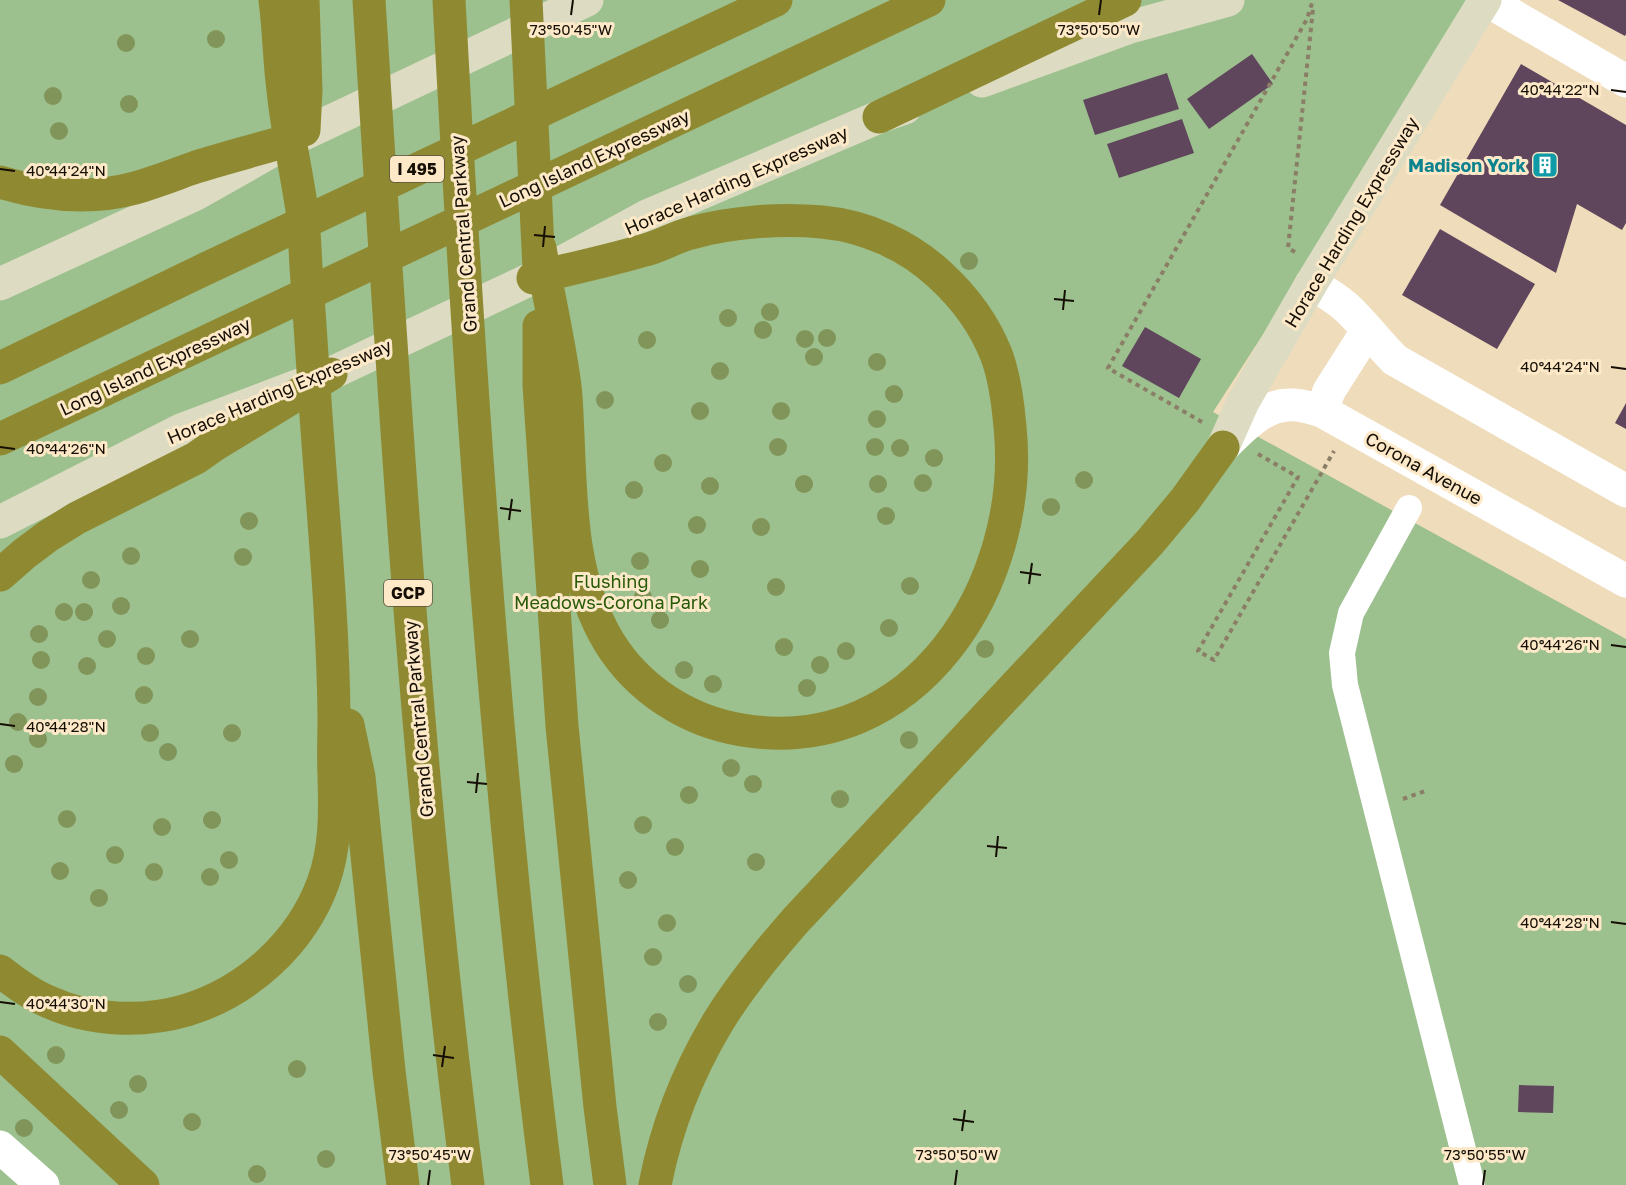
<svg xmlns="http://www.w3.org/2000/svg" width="1626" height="1185" font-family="'Golos Text',sans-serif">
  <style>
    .green { fill: #9cc08e }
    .building { fill: #60465c }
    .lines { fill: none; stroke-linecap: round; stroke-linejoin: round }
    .path { stroke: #8b7e67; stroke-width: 4; stroke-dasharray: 4.5 4.5; stroke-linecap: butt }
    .pedestrian { stroke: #fff; stroke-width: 26 }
    .minor { stroke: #fff; stroke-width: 33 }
    .secondary { stroke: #dddcc2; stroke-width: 33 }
    .motorway { stroke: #8f8a32; stroke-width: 33 }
    .tree { fill: #819459 }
    .ticks { fill: none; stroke: #150e04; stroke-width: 2 }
    .labels { text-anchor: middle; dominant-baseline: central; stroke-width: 6; stroke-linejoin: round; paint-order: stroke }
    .shield { fill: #fde9c8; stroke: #5b503f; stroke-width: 1.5 }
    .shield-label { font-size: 16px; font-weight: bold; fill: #150e04 }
    .street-label { font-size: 18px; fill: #150e04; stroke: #fde9c8 }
    .culture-label { font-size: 18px; font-weight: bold; fill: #0d838f; stroke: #fde9c8; text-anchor: end }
    .park-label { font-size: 18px; fill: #275a08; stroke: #fde9c8 }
    .ticks-label { font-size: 15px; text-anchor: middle; fill: #150e04; stroke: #fde9c8; stroke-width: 6; stroke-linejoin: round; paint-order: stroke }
  </style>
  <rect width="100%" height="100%" fill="#efdcbb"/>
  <path class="green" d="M0,0h1469l-167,274 -89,138 413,227v546h-1626z"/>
  <path class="building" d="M1558,0h68v34l-1,2z
    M1252,54l21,30 -64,45 -22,-30z
    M1521,64l105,61v98l-4,7 -45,-26 -21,69 -116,-68z
    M1167,73l12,36 -84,26 -12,-35z
    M1182,119l12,34 -75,25 -12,-34z
    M1440,229l95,55 -38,65 -95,-54z
    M1145,327l56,32 -22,39 -57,-32z
    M1626,403v26l-11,-6z
    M1519,1085l35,1 -1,27 -35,-1z"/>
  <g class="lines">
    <path class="path" d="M1295,252l-7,-4 25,-239
      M1202,422l-94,-54 199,-349 6,-19
      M1258,454l40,23 -100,174 16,9 120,-209
      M1403,799l22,-8"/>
    <path class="pedestrian" d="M1409,508l-58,105 -9,40 3,32 127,500"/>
    <path class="minor" d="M1486,0l140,81
      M1311,284c13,7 25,14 36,24 17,16 31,35 48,52l231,131
      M1322,411l7,-20 38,-60
      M1223,447c17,-17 40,-42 66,-42 11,-1 22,3 33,6l304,170
      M0,1147l43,38"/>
    <path class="secondary" d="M982,81l148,-54 98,-27
      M0,284l196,-90 97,-55 294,-139
      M1223,447l20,-45 68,-118 174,-284
      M0,522l181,-92 153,-58 199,-94 114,-62 232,-99 26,-9"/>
    <path class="motorway" d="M303,0l3,90 -2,40
      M369,0c25,396 48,792 99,1185
      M449,0c21,396 48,792 98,1185
      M526,0l13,269
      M879,117l246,-117
      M0,182c43,13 91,18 135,6 21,-6 41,-14 61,-21 32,-10 64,-18 97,-28
      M533,278c37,-9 75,-17 112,-28 16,-4 30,-13 46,-17 39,-11 90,-15 131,-11 43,4 86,23 118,53 24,22 44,49 56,79 9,23 12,49 14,73 16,156 -94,332 -268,303 -55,-9 -104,-41 -133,-88 -38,-63 -38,-136 -41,-207 -1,-16 -1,-33 -3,-49 -6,-46 -17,-92 -25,-138
      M539,326v59l23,341 38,381 10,78
      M0,368l201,-97 575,-271
      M0,439l929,-439
      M0,575l24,-21 24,-18 29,-18 119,-60 17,-12 118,-72
      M348,725l11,52 30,294 14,114
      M0,971c15,12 31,24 49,31 42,19 94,21 138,8 61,-19 114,-67 136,-127 13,-35 12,-72 11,-108 -1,-19 0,-39 0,-58 -1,-101 -11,-201 -18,-302 -3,-44 -6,-89 -9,-134 -2,-24 -2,-47 -5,-71 -6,-40 -15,-80 -19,-120 -4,-30 -4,-60 -8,-90
      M0,1052l143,133
      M655,1185c11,-57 33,-113 63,-163 22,-36 50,-70 78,-102l354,-378 35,-42 38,-53"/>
  </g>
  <g class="tree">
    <circle cx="216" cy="39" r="9"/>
    <circle cx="126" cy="43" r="9"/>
    <circle cx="53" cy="96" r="9"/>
    <circle cx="129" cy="104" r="9"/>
    <circle cx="59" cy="131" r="9"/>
    <circle cx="969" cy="261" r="9"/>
    <circle cx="770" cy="312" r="9"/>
    <circle cx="728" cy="318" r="9"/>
    <circle cx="763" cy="330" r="9"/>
    <circle cx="827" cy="338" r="9"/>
    <circle cx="805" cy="339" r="9"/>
    <circle cx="647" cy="340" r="9"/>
    <circle cx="814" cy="357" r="9"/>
    <circle cx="877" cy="362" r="9"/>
    <circle cx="720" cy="371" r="9"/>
    <circle cx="894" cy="394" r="9"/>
    <circle cx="605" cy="400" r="9"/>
    <circle cx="700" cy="411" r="9"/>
    <circle cx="781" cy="411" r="9"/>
    <circle cx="877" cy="419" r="9"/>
    <circle cx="778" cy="447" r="9"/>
    <circle cx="875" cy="447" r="9"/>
    <circle cx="900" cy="448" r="9"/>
    <circle cx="934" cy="458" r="9"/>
    <circle cx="663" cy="463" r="9"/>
    <circle cx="1084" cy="480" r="9"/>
    <circle cx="923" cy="483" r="9"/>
    <circle cx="804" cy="484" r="9"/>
    <circle cx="878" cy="484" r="9"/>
    <circle cx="710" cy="486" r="9"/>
    <circle cx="634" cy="490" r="9"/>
    <circle cx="1051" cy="507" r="9"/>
    <circle cx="886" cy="516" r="9"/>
    <circle cx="249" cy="521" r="9"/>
    <circle cx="697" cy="525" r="9"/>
    <circle cx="761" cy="527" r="9"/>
    <circle cx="131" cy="556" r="9"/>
    <circle cx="243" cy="557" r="9"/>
    <circle cx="640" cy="561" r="9"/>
    <circle cx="700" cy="569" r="9"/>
    <circle cx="91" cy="580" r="9"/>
    <circle cx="910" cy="586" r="9"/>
    <circle cx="776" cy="587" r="9"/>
    <circle cx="643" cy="597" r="9"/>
    <circle cx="121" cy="606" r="9"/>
    <circle cx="64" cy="612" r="9"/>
    <circle cx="84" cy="612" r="9"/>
    <circle cx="660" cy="620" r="9"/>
    <circle cx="889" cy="628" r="9"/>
    <circle cx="39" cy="634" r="9"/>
    <circle cx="107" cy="639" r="9"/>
    <circle cx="190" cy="639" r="9"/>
    <circle cx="784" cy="647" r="9"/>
    <circle cx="985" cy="649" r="9"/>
    <circle cx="846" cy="651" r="9"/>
    <circle cx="146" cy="656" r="9"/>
    <circle cx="41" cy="660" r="9"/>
    <circle cx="820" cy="665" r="9"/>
    <circle cx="87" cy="666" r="9"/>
    <circle cx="684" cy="670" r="9"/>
    <circle cx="713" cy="684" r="9"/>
    <circle cx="807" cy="688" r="9"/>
    <circle cx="144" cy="695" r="9"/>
    <circle cx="38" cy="697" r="9"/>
    <circle cx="18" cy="722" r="9"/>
    <circle cx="150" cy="733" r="9"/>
    <circle cx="232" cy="733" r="9"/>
    <circle cx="38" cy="739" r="9"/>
    <circle cx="909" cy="740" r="9"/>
    <circle cx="168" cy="752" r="9"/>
    <circle cx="14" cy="764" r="9"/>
    <circle cx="731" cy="768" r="9"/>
    <circle cx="753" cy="784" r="9"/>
    <circle cx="689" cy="795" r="9"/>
    <circle cx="840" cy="799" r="9"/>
    <circle cx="67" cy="819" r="9"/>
    <circle cx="212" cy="820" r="9"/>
    <circle cx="643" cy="825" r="9"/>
    <circle cx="162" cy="827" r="9"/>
    <circle cx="675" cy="847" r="9"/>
    <circle cx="115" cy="855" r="9"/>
    <circle cx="229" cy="860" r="9"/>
    <circle cx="756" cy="862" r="9"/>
    <circle cx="60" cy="871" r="9"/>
    <circle cx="154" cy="872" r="9"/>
    <circle cx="210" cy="877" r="9"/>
    <circle cx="628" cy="880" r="9"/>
    <circle cx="99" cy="898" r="9"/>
    <circle cx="667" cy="923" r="9"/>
    <circle cx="653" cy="957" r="9"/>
    <circle cx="688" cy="984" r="9"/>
    <circle cx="658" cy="1022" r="9"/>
    <circle cx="56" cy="1055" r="9"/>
    <circle cx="297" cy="1069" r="9"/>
    <circle cx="138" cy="1084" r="9"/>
    <circle cx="119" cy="1110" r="9"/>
    <circle cx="192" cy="1122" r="9"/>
    <circle cx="24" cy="1128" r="9"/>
    <circle cx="326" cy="1159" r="9"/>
    <circle cx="257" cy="1174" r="9"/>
  </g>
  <path class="ticks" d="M571,15l2,-15M1099,15l2,-15M1611,90l15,2M0,169l15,2M534,235l21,2M543,247l2,-21M1054,299l20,2M1063,310l2,-20M1611,367l15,2M0,447l15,2M500,508l21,3M509,520l3,-21M1020,572l21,3M1029,584l3,-21M1611,645l15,2M0,724l15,2M467,782l20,2M476,793l2,-20M987,846l20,2M996,857l2,-21M1611,922l15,2M0,1002l15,2M433,1055l21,3M442,1067l3,-21M953,1119l21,3M962,1131l3,-21M428,1185l2,-15M955,1185l2,-15M1483,1185l2,-15"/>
  <defs>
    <symbol id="building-square" viewBox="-11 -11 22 22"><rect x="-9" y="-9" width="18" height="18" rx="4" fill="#0f9aa8" stroke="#fde9c8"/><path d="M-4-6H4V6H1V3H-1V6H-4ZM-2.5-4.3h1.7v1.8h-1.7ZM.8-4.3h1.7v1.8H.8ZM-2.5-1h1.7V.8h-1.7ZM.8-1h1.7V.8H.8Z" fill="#fff"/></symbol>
  </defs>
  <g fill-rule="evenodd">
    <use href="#building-square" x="1530" y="150" width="30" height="30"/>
  </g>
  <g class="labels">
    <g class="shield">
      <rect x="390" y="156" width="54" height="26" rx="4.5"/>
      <rect x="384" y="580" width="48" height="26" rx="4.5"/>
    </g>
    <g class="shield-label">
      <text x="417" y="169">I 495</text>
      <text x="408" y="593">GCP</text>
    </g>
    <g class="street-label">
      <text transform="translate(594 158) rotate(-25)">Long Island Expressway</text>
      <text transform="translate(736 180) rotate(-24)">Horace Harding Expressway</text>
      <text transform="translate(1351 222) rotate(-59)">Horace Harding Expressway</text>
      <text transform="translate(463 234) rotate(-94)">Grand Central Parkway</text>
      <text transform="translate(155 366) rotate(-25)">Long Island Expressway</text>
      <text transform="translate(279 391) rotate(-23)">Horace Harding Expressway</text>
      <text transform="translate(1424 468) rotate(29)">Corona Avenue</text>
      <text transform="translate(418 719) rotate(-95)">Grand Central Parkway</text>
    </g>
    <g class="culture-label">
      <text x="1526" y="165">Madison York</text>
    </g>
    <g class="park-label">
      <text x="611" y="581">Flushing<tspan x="611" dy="21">Meadows-Corona Park</tspan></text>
    </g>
  </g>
  <g class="ticks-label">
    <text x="571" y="35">73°50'45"W</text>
    <text x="1099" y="35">73°50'50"W</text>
    <text x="1560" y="95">40°44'22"N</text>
    <text x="66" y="176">40°44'24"N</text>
    <text x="1560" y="372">40°44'24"N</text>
    <text x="66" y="454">40°44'26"N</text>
    <text x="1560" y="650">40°44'26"N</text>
    <text x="66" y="732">40°44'28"N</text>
    <text x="1560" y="928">40°44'28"N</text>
    <text x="66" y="1009">40°44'30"N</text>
    <text x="430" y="1160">73°50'45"W</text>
    <text x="957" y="1160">73°50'50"W</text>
    <text x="1485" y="1160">73°50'55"W</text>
  </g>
</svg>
